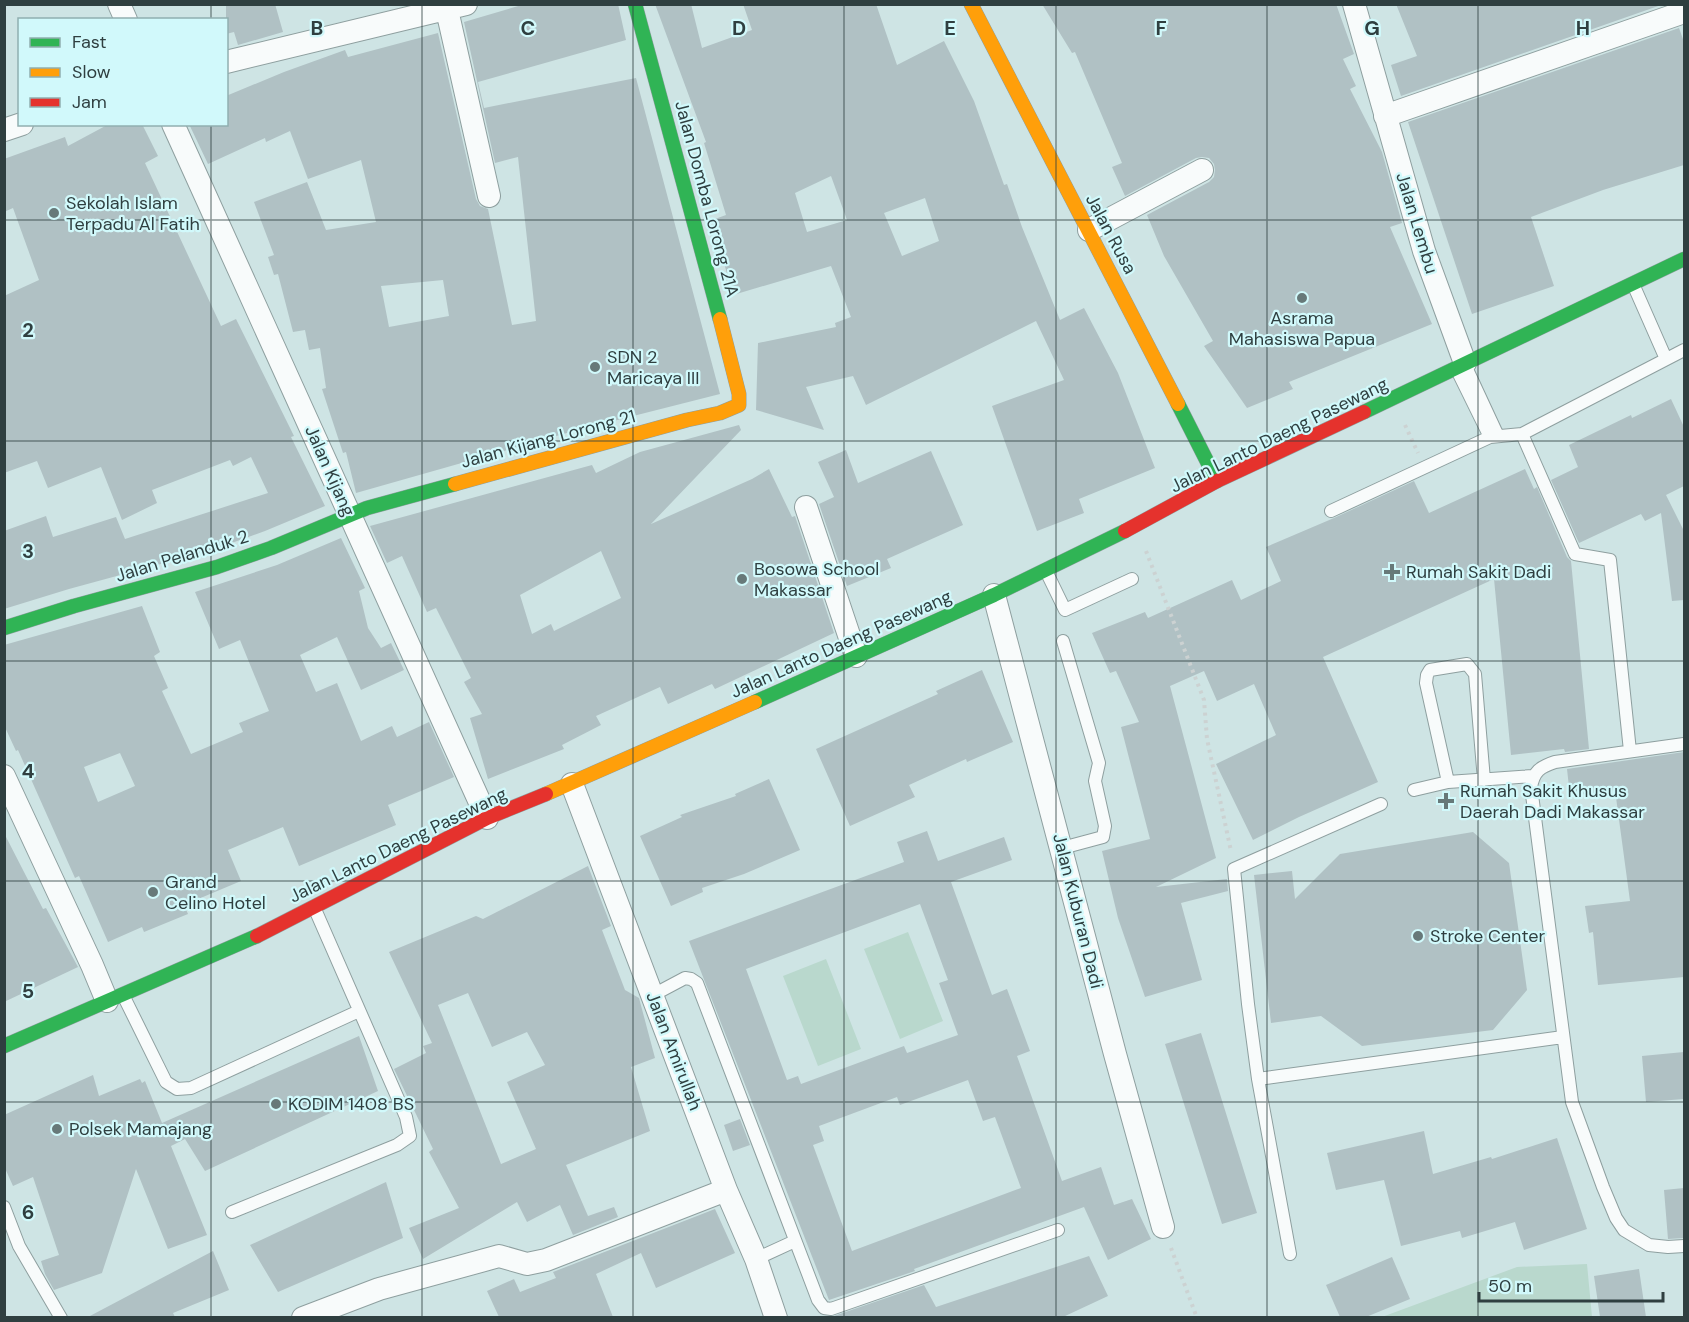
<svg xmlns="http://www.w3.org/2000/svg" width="1689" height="1322" font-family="'DM Sans',sans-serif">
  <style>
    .green { fill: #b9d8cd }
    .building { fill: #b0c1c4; fill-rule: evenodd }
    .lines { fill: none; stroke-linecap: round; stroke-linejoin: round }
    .lane-casing { stroke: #8e9f9f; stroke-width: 14 }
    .street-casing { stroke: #8e9f9f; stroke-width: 24 }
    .fast-casing { stroke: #8e9f9f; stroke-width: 15 }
    .slow-casing { stroke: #8e9f9f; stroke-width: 15 }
    .jam-casing { stroke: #8e9f9f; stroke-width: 15 }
    .path { stroke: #ccd2d2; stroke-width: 4; stroke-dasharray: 3 4.5; stroke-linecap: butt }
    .lane { stroke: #f8fbfb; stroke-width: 12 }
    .street { stroke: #f8fbfb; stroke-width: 22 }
    .fast { stroke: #30b455; stroke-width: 14 }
    .slow { stroke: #ff9f0a; stroke-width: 14 }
    .jam { stroke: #e5322d; stroke-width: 14 }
    .grid { fill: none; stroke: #2f3f40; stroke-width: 1.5; stroke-opacity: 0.55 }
    .poi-dot { fill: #677979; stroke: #d1f9fb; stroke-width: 2 }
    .labels { text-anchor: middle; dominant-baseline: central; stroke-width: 4.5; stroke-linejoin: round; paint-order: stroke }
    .street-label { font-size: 18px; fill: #2f3f40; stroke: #d1f9fb }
    .poi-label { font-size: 18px; fill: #2f3f40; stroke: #d1f9fb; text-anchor: start }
    .grid-label { font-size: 20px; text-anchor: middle; font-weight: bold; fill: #2f3f40; stroke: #d1f9fb; stroke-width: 4.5; stroke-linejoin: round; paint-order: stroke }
  </style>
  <rect width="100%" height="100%" fill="#cee4e4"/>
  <path class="green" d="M908,932l35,89 -43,18 -36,-90z
    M826,959l35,90 -43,17 -35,-90z
    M1587,1264l5,53h-210l135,-50z"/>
  <path class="building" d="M226,4h49l8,28 -45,13 -4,-13 -8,2z
    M525,4h93l8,36 -148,42 6,26 152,-30 84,316 -146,37 -218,62 -10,-41 -3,1 -21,-64 4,-1 -6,-40 -11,2 -4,-20 -12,2 -15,-58 -4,1 -6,-18 6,-2 -20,-53 53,-20 19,48 50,-8 -15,-62 -53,19 -18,-48 -24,11 -1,-4 -57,26 -19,-40h37v-28l58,-24 61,-22 3,7 90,-24 38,166 4,7 8,3 24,116 24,-4 -18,-164 -23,6 -31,-141zM443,280l6,36 -60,11 -8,-41z
    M655,4h36l11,44 50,-18 -9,-26h133l21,61 47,-24 30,60 30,84 3,-1 15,43 38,93 24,-12 34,65 37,95 -76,31 5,14 -47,18 -45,-125 72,-26 -28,-59 -170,84 -13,-29 -47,11 18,43 -68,-20 2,-67 78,-16 -1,-4 16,-6 -20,-51 -98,29 -20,-71 3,-1 -1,-4 11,-4 -22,-72 2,-1zM831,176l16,44 -40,12 -12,-39zM925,198l14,43 -37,15 -18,-43z
    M1042,4h294l18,50 -11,5 13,27 -6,3 32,63 20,71 -12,4 42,97 -143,58 4,7 -46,19 -43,-62 9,-5 -49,-85 -17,-41 62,-33 5,-5 1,-7 -1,-6 -5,-6 -7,-1 -6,1 -71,38 -13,-29 10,-4 -47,-111 -3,1z
    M1396,4h268l-263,92 -10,-31 26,-9z
    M1679,28l5,14v123l-81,25 -72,27 23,69 -82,28 -64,-192z
    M109,124h33l16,32 -13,7 76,163 15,-7 58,117 -3,1 34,69 -60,25 -53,19 -143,39 -65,20v-78l42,-15 7,21 63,-20 9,22 143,-46 -17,-36 -18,9 -3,-6 -78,30 5,13 -35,17 -21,-53 -53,21 -11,-27 -33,12v-177l35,-16 -26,-72 -9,4v-53l61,-22 3,9z
    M1671,399l13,28v59l-18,9 18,36v69l-12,1 -11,-88 -16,8 -4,-7 -62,29 -28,-63 27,-13 -9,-22 62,-30 1,3z
    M739,425l2,5 -90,94 101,-45 17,-10 23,48 3,-1 39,117 -119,56 -3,-5 -44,20 -8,-17 -64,29 5,9 -39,20 2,4 -76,30 -18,-61 12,-4 -18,-32 7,-4 -35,-70 -9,4 -25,-56 -15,7 -17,-37 222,-61 4,8 44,-21zM601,551l20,47 -67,33 -3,-7 -19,10 -12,-39z
    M846,450l12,33 73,-32 32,74 -76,34 4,9 -44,18 -28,-82 15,-7 -16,-35z
    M1525,469l9,20 3,-2 30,70 4,4 18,188 -24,3 -1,-3 -53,6 -17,-176 -171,78 55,125 -79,35 -46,23 -37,-76 60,-29 -22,-51 -37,17 -13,-30 -34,15 46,172 -60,29 71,-8 1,12 -47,12 21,77 -57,17 -27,-79 -16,-67 48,-12 -29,-112 18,-5 -23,-51 -6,2 -18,-40 53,-21 3,6 84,-38 9,20 40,-19 -15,-34 68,-29 80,-37 15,32z
    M341,538l24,50 -6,3 9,37 13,20 10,-5 13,27 -43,20 -24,-53 -37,18 16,37 21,-9 24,58 31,-15 5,11 32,-15 25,55 -66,28 8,20 -97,41 -16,-39 -55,23 13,31 -57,24 4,9 -44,18 -2,-5 -34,15 -29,-66 -4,2 -57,-128 -2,1 -12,-26v-80l138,-39 18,46 -6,4 14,32 -6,3 29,63 52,-22 -4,-9 30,-12 -29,-71 -21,9 -24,-57 82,-27zM120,753l15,33 -37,16 -14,-35z
    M982,670l31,72 -46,20 -1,-3 -57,26 6,12 -65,29 -34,-77 122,-55 -2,-3z
    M1684,752v225l-86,8 -5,-53 -4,1 -4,-27 45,-5 -15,-111 -45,6 -3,-27z
    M769,779l31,71 -56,24 -42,14 1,4 -32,14 -31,-70 42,-19 -2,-2 56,-19 -1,-2z
    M927,831l11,30 66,-24 8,23 -61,22 41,113 15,-6 23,62 -13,5 45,125 39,-14 13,38 18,-6 19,40 -43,21 -24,-53 -170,62 1,2 -86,29 -140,-359 215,-79 -7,-20zM920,904l28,76 -9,3 19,52 -51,18 -3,-7 -103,38 -3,-8 -11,4 -41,-111zM968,1080l15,41 12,-4 26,71 -169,63 -39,-106 11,-4 -5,-15 78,-29 3,8z
    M1473,832l36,31 18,127 -34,40 -131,16 -41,-30 -50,7 -17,-148 38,-4 3,28 45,-45z
    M4,833l39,76 3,-1 32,59 -74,35z
    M588,866l23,60 -9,4 23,60 14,8 16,60 -24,9 19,64 -84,34 22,51 26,-9 4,10 -45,18 -13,-30 -33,17 -10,-20 -94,57 -14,-31 50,-20 -30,-56 4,-3 -39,-80 32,-16 -3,-7 9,-3 -43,-91 87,-36 7,3zM468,993l24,54 35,-15 18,33 -38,17 29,67 -35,15 -63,-159z
    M1201,1033l56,180 -35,11 -57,-180z
    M359,1036l19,55 -173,80 -20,-32 -14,7 36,89 -39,14 -32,-80 -34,104 -48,17 -9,-16 -4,-13 18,-6 -26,-78 -20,9 -9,-20v-51l89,-40 6,21 41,-17 2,4 3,-2 17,42z
    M1684,1052v47l-38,3 -4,-46z
    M740,1119l10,26 -17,6 -9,-26z
    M1424,1131l9,43 58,-17 1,2 65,-21 30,91 -63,21 -9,-28 -53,16 -2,-7 -59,15 -17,-66 -48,10 -9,-37z
    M386,1182l17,56 -125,54 -28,-47z
    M1684,1188v50l-16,1 -4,-49z
    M715,1209l20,44 -79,35 -15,-35 -45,21 17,43h-114l-12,-26 27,-12 6,13 36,-14 -3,-6z
    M213,1251l16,39 -56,23 2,4h-87z
    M1089,1256l19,40 -45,21h-232l93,-32 12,22z
    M1392,1257l18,42 -44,18h-26l-14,-32z
    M1639,1269l7,48h-46l-6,-41z"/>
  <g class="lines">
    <defs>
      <path id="lane" d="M1633,284l33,75
        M1465,365l33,71
        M1456,368l32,65
        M1522,434l53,120 35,6 20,191
        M1331,511l159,-74 32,-3 162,-84
        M1046,571l19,39 67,-31
        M1684,744l-129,18c-15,5 -21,9 -24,25l41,315 31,85 13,31 8,12 25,15 19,2 16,-1
        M1448,782l-22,-99 1,-8 3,-5 37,-6 8,10 9,106
        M1414,790l34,-8 85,-6
        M1062,848l41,-11 2,-11 -10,-45 4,-18 -36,-122
        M123,995l43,87 11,7 14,-1 168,-77
        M653,995l32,-17 6,1 6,4 121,317 6,8 7,1 227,-79
        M1258,1079l305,-42
        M4,1207l15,39 42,72
        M232,1212l165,-67 13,-9 -4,-19 -92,-210
        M1290,1254l-32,-175 -10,-75 -14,-135 147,-65
        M756,1259l39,-18"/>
      <path id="street" d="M119,4l7,16
        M1354,4l70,247 41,112
        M447,10l42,186
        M226,62l240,-58
        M1385,116l299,-104
        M173,124l314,694
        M4,130l18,-6
        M1089,230l113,-60
        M806,507l50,149
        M994,595l121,459 48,173
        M4,776l88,189 15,36
        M572,784l154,406 30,69 20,59
        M303,1318l76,-29 120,-33 28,8 19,-4 180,-70"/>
      <path id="fast" d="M635,4l85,315
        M1178,404l39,77
        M1364,412l320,-153
        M4,628l70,-22 143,-39 54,-19 96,-40 88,-24
        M755,702l239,-107 131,-64
        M4,1046l253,-110"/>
      <path id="slow" d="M971,4l207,400
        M455,484l232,-64 33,-7 19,-8v-11l-19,-75
        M546,794l209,-92"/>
      <path id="jam" d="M1125,531l92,-50 147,-69
        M257,936l230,-118 59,-24"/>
    </defs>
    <use href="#lane" class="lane-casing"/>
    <use href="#street" class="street-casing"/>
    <use href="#fast" class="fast-casing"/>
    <use href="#slow" class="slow-casing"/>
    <use href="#jam" class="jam-casing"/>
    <path class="path" d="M1405,425l13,28
      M1146,551l58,149 3,39 24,112
      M1171,1248l26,70"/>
    <use href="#lane" class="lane"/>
    <use href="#street" class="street"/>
    <use href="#fast" class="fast"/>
    <use href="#slow" class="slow"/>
    <use href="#jam" class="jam"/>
  </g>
  <path class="grid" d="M211,4v16M422,4v1314M633,4v1314M844,4v1314M1056,4v1314M1267,4v1314M1478,4v1314M211,124v1194M4,220h1680M4,441h1680M4,661h1680M4,881h1680M4,1102h1680"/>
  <g class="poi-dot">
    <circle cx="54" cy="213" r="6"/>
    <circle cx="1302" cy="298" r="6"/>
    <circle cx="595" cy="367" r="6"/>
    <path d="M1389 563h6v6h6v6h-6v6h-6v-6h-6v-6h6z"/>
    <circle cx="742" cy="579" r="6"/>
    <path d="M1443 792h6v6h6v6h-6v6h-6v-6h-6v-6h6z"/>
    <circle cx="153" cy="892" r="6"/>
    <circle cx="1418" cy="936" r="6"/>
    <circle cx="276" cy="1104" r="6"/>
    <circle cx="57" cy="1129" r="6"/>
  </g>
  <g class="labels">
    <g class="street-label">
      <text transform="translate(707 199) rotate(75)">Jalan Domba Lorong 21A</text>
      <text transform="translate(1417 223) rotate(73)">Jalan Lembu</text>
      <text transform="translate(1111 234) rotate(62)">Jalan Rusa</text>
      <text transform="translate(1279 435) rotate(-26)">Jalan Lanto Daeng Pasewang</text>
      <text transform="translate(548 439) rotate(-15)">Jalan Kijang Lorong 21</text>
      <text transform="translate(330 471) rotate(66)">Jalan Kijang</text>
      <text transform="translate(182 556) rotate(-17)">Jalan Pelanduk 2</text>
      <text transform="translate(841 644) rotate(-24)">Jalan Lanto Daeng Pasewang</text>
      <text transform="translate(398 845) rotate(-26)">Jalan Lanto Daeng Pasewang</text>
      <text transform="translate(1078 911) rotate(76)">Jalan Kuburan Dadi</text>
      <text transform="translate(674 1051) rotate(69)">Jalan Amirullah</text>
    </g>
    <g class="poi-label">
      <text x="66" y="203">Sekolah Islam<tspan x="66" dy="21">Terpadu Al Fatih</tspan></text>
      <text x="1302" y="318" text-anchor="middle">Asrama<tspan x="1302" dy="21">Mahasiswa Papua</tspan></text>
      <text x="607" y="357">SDN 2<tspan x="607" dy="21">Maricaya III</tspan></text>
      <text x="754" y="569">Bosowa School<tspan x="754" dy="21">Makassar</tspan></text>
      <text x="1406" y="572">Rumah Sakit Dadi</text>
      <text x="1460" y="791">Rumah Sakit Khusus<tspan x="1460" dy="21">Daerah Dadi Makassar</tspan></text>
      <text x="165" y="882">Grand<tspan x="165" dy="21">Celino Hotel</tspan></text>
      <text x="1430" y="936">Stroke Center</text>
      <text x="288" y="1104">KODIM 1408 BS</text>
      <text x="69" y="1129">Polsek Mamajang</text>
    </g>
  </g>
  <g class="grid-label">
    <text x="317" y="35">B</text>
    <text x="528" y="35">C</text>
    <text x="739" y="35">D</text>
    <text x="950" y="35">E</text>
    <text x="1161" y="35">F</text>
    <text x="1372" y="35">G</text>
    <text x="1583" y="35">H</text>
    <text x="28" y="337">2</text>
    <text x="28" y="558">3</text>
    <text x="28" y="778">4</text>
    <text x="28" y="998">5</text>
    <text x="28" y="1219">6</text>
  </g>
  <rect width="1689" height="1322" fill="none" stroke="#2f3f40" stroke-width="12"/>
  <rect x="18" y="18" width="210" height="108" fill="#d1f9fb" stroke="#90afb0" stroke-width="1.5"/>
  <rect x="30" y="38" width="30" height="9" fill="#30b455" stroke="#90afb0" stroke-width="1.5"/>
  <text x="72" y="48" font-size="18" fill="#2f3f40">Fast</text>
  <rect x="30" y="68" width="30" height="9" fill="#ff9f0a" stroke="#90afb0" stroke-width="1.5"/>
  <text x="72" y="78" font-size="18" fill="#2f3f40">Slow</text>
  <rect x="30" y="98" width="30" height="9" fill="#e5322d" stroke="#90afb0" stroke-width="1.5"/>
  <text x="72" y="108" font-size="18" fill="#2f3f40">Jam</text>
  <path d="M1479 1292v9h184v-9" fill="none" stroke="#2f3f40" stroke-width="3"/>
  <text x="1488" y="1292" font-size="18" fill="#2f3f40" stroke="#d1f9fb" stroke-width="4.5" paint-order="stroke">50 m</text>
</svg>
